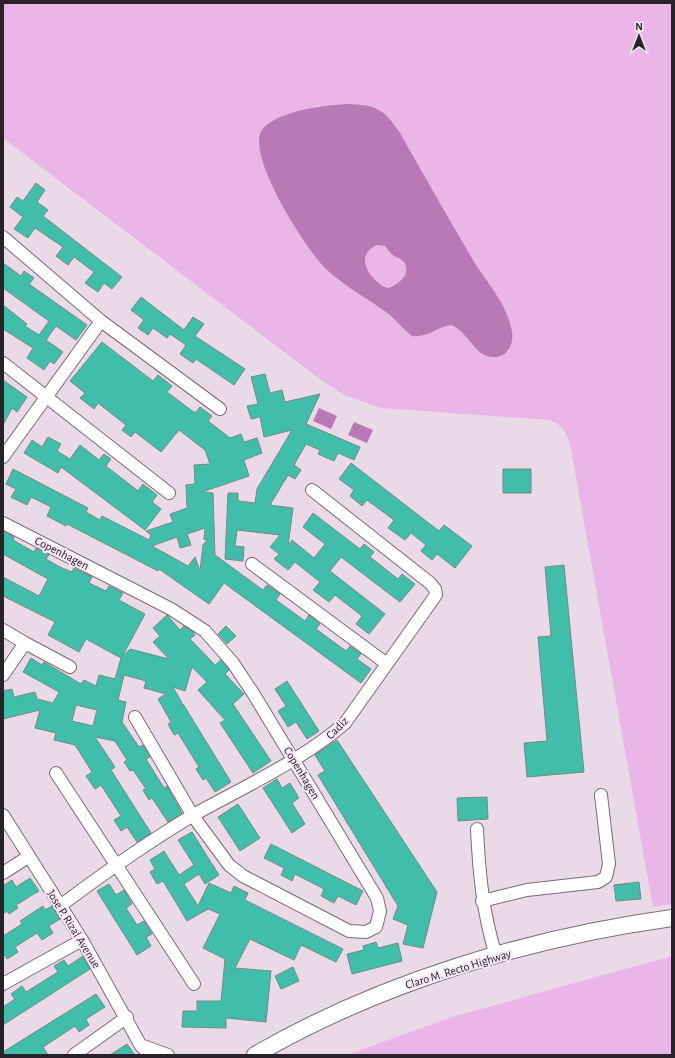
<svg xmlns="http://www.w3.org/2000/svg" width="675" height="1058" font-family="'Alegreya Sans',sans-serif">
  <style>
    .green { fill: #eab5e7 }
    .water { fill: #b979b6; fill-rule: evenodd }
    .building { fill: #41bea9; stroke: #748a85; fill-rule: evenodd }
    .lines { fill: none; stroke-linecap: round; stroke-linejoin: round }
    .minor-casing { stroke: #796b78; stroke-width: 14 }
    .major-casing { stroke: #796b78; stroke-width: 18 }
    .minor { stroke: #fff; stroke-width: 12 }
    .major { stroke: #fff; stroke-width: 16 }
    .labels { text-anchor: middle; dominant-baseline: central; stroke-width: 4; stroke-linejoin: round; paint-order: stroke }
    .street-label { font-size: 12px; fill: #282328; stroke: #f7e7f6 }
  </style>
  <rect width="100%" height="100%" fill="#eadae8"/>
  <path class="green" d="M3,3h669v901l-19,3 -83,-463c-5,-13 -8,-20 -21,-24l-168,-12 -37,-13 -27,-18 -314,-239z
    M672,956v99h-325l102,-37z"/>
  <path class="water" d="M348,104c28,1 36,5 52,29 24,42 48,85 73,127 15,25 33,41 39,72 2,11 -4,24 -16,25 -22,2 -26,-25 -45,-32 -14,2 -24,13 -39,11 -8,-6 -14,-14 -22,-21 -21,-16 -45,-28 -64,-46 -20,-19 -81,-115 -64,-139 14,-19 63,-25 86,-26zM376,245l9,1c3,3 5,7 8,9 4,3 8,3 11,7 8,12 -5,22 -15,26 -7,-1 -9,-4 -14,-8 -11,-12 -16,-25 1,-35z
    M319,408l18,8 -6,13 -18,-8z
    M354,422l19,8 -6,13 -19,-8z"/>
  <path class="building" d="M36,183l9,7 -8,12 11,8 -5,6 79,61 -10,12 -8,-6 -6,9 -13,-9 9,-11 -20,-15 -6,8 -12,-9 7,-9 -28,-19 -7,10 -14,-9 9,-12 -13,-10 7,-10 6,4z
    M3,263l18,13 3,-5 10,7 -5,6 58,41 -11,15 -20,-14 -10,14 17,12 -9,12 -4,-3 -6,9 -17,-12 6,-10 -30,-19v-24l24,19 -2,2 14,9 10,-14 -46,-33z
    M141,297l43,33 9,-13 11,7 -9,12 50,33 -11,16 -38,-26 -3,4 -13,-9 6,-9 -16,-11 -3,4 -14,-10 -5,7 -10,-7 6,-8 -13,-10z
    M102,342l51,39 5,-6 14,11 -5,6 28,21 5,-6 12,9 -4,5 22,17 11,-4 3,8 13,-4 5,15 -18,7 5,16 -47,16 11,1 2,62 48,35 4,-5 13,9 -4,6 29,21 4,-6 11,9 -4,5 30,22 4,-5 11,8 -4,5 14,10 -10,14 -137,-100 -15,21 -50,-35 -1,2 -91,-47 -1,2 -19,-10 4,-9 -20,-10 -4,8 -16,-8 5,-8 -10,-5 7,-15 75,39 -2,4 14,8 2,-4 47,24 2,-5 -5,-4 27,-9 -3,-8 17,-6 -1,-23 9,-1 -1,-19 16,-1 -5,-14 -26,-20 -18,22 -26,-20 -4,5 -9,-7 4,-5 -28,-22 -4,6 -14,-11 5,-5 -15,-12zM205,528l-1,12 4,-1 -5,6 -3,26 -5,-14 -7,9 -36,-20 25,-9 3,11 11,-3 -4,-11z
    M265,374l5,19 12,-3 3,12 35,-8 -14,30 54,23 -6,13 -16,-7 -4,8 -16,-7 2,-4 -14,-6 -12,21 7,5 -6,9 -7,-4 -18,30 23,3 -5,38 4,-6 22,18 11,-14 -22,-17 10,-14 47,36 4,-5 10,8 -4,5 28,22 4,-5 13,10 -15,18 -59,-45 -11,14 55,43 -16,20 -13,-10 6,-8 -27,-21 -6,7 -16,-12 7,-8 -25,-20 -7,8 -14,-11 5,-5 -9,-7 10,-12 -43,-5 -2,16 9,1 -1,14 -18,-2 3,-66h10v8l17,2 2,-14 35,-59 -28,7 -4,-20 -9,2 -4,-13 11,-2 -7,-27z
    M3,380l24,17 -10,15 -5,-4 -9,17z
    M48,437l13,7 -4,7 13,8 10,-14 19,15 5,-6 7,5 -5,7 32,25 5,-7 14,11 -5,7 9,7 -16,21 -84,-63 -3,6 -34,-20 8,-13 10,7z
    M351,463l88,68 5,-6 28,21 -17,22 -18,-14 -5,6 -11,-9 5,-6 -15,-12 -6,7 -17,-12 6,-8 -27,-20 -5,6 -12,-10 4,-6 -15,-11z
    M503,469h28v24h-28z
    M3,531l11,6 -1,3 21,12 2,-4 13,7 -3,4 14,8 12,5 2,-4 18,9 -3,6 17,8 3,-5 14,7 -4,7 26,14 -23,43 8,-8 39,10 -16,-17 7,-6 -7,-8 14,-13 13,15 4,-4 9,6 2,3 -5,4 25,26 6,-5 8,10 -4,4 19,20 -11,10 38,57 -18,12 -33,-50 5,-3 -27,-30 9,-8 -15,-15 -7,24 -12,-4 9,16 -1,2 2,-1 48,78 -16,10 -9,-14 -3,2 -7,-11 3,-2 -21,-34 -4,2 -6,-11 3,-2 -13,-23 8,-5 -22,-6 2,-7 -22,-6 -6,25 8,2 -4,20 17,25 4,-2 7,12 -4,2 18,29 3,-2 15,27 -14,9 -16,-24 -3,2 -6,-10 3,-1 -13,-19 -3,1 -6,-9 3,-2 -12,-19 -20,-4 20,30 -4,3 40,63 -14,9 -10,-15 -6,4 -7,-11 7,-4 -20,-31 -6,4 -9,-13 6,-4 -17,-27 -21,-5 2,-7 -21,-5 5,-18 -37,9v-28l9,-2 2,8 21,-5 2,7 16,4 6,-11 -36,-20 8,-14 11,7 2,-3 37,22 3,-4 12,6 3,-11 16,4 6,-21 -35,-19 -7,13 -31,-17 7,-13 -52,-26v-19l36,19 9,-17 -45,-25zM76,705l21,5 -4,16 -21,-5z
    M564,565l20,207 -57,5 -3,-34 23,-2 -9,-104 13,-1 -6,-69z
    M226,626l10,10 -9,8 -9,-10z
    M287,681l32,50 -12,8 -11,-17 -8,5 -10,-16 8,-5 -11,-17z
    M337,740l100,152 -14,56 -20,-4 5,-19 -15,-6 5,-13 -80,-131 7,-4 -10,-16z
    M277,779l5,9 8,-5 9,15 -7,5 13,21 -13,9 -29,-45z
    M487,797l1,22 -30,2 -1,-23z
    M238,804l22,34 -20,13 -22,-34z
    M192,832l27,43 -14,9 -6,-10 -15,10 14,22 11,-23 22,10 3,-7 14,7 -3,7 98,49 -7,13 -35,-17 -7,15 -44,-21 -15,29 36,3 -5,51 -40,-4v10l-44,-1 1,-16h14v-10h24l4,-42 -22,-11 17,-34 -12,-5 -21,12 -24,-40 -6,3 -7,-12 5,-3 -5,-9 14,-9 15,24 15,-10 -16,-25z
    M271,844l92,47 -7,14 -18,-9 -4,7 -13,-7 3,-7 -29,-15 -3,7 -11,-6 3,-7 -20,-10z
    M30,878l9,13 -23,14 2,3 -9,6 -2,-3 -4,3v-28l9,-6 4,7z
    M639,882l2,17 -25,2 -2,-16z
    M109,884l7,11 8,-5 8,14 -6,4 11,17 7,-4 8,13 -6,3 5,9 -14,9 -40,-64z
    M43,906l2,4 7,-4 8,13 -11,7 4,7 -11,7 -5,-7 -22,14 3,5 -11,7 -4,-6v-17l19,-12 -2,-3z
    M376,942l2,6 20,-5 4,18 -50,13 -5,-20 17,-4 -1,-4z
    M83,956l7,13 -87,56v-18l12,-8 -4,-5 11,-8 4,6 32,-20 -4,-6 10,-6 4,6z
    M293,967l6,14 -18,8 -6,-13z
    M96,994l9,13 -19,12 3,6 -10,7 -4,-6 -32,21 5,8h-45v-3z
    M127,1044l8,11h-25z"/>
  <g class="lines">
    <defs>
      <path id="minor" d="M3,237l98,84 119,88
        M3,363l166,130
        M3,457l98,-136
        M3,523l168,86 34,22 28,32 20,30 124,205 3,13 -4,16 -10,5 -17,-1 -106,-55 -14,-11 -36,-49 -58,-99
        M252,564l135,100
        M3,630l22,13 -22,32
        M25,643l45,24
        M56,773l138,211
        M3,815l79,125 59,106 10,9
        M477,829c2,44 6,85 19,127
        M3,873l25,-16
        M482,901l45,-11 71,-8 8,-5 3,-13 -8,-69
        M60,906c44,-33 88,-64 135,-92 49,-27 109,-55 150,-91l91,-128 -1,-6 -5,-6 -118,-93
        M3,984l79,-44
        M143,1046l25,9
        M74,1055l53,-38"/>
      <path id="major" d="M255,1055c126,-73 273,-117 417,-137"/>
    </defs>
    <use href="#minor" class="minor-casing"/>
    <use href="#major" class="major-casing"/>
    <use href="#minor" class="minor"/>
    <use href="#major" class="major"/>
  </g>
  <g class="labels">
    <g class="street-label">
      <text transform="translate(62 553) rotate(27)">Copenhagen</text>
      <text transform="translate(337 728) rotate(-45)">Cadiz</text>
      <text transform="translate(302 773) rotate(59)">Copenhagen</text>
      <text transform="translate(74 929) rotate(58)">Jose P. Rizal Avenue</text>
      <text transform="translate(458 969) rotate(-17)">Claro M. Recto Highway</text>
    </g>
  </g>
  <rect width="675" height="1058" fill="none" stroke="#282328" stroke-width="8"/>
  <g transform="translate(639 36)" stroke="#f7e7f6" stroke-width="3" paint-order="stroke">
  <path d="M0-3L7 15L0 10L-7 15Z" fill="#282328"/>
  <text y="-6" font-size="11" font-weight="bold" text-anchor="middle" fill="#282328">N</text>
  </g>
</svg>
